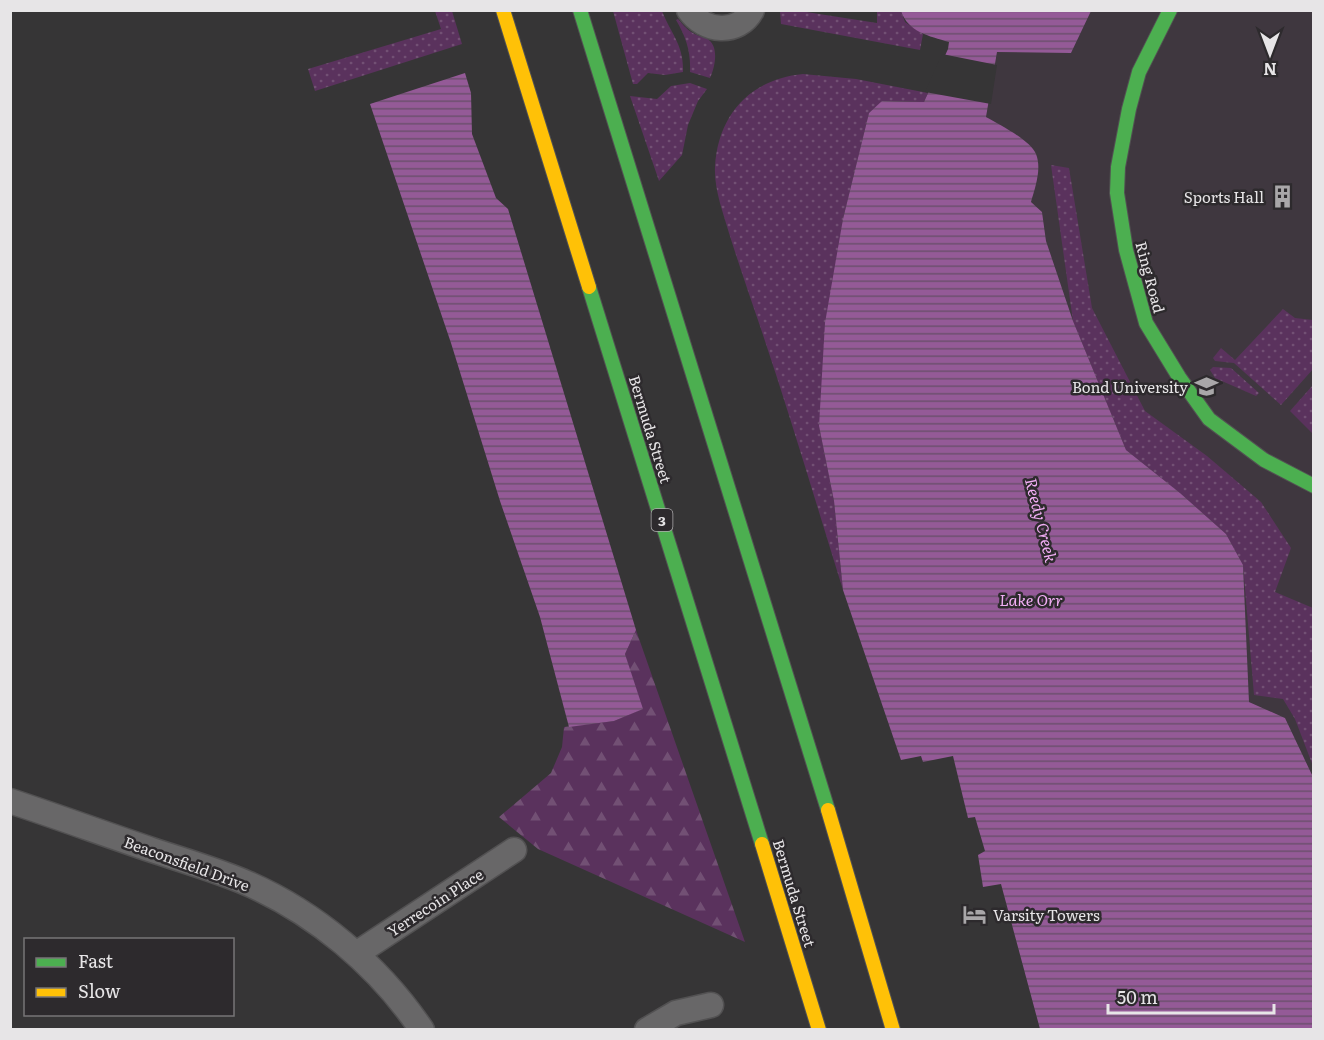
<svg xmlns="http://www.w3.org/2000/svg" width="1324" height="1040" font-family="Literata,serif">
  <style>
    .built { fill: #3f373f }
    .green { fill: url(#green-dots) }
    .forest { fill: url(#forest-firs) }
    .water { fill: url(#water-rules) }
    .pier { fill: #363536 }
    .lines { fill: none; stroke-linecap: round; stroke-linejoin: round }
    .street-casing { stroke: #525152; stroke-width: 27 }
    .fast-casing { stroke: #525152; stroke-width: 16 }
    .slow-casing { stroke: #525152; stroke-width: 16 }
    .street { stroke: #686768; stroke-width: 24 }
    .fast { stroke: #4caf50; stroke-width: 14 }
    .slow { stroke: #ffc107; stroke-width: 14 }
    .labels { text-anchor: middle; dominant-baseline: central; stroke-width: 5; stroke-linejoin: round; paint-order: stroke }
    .shield { fill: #2d2a2d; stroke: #afadaf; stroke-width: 1.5 }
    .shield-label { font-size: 14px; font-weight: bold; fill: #e7e5e7 }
    .poi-label { font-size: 15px; fill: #e7e5e7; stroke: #2d2a2d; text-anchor: end }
    .street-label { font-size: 15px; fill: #e7e5e7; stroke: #2d2a2d }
    .water-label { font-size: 16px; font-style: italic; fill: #f2aef5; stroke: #2d2a2d }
  </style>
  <defs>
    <pattern id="green-dots" width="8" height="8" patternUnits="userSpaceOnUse" patternTransform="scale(1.5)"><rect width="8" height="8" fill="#5a325d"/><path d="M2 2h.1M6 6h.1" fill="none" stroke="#725074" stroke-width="1.8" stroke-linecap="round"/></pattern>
    <pattern id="forest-firs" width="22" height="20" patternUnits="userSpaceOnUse" patternTransform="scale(1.5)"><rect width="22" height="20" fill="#5a325d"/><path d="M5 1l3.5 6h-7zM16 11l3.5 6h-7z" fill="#725074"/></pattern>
    <pattern id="water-rules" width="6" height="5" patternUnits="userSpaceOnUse" patternTransform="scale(1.5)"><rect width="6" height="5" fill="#945a97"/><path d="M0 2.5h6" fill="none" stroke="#6c506e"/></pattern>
  </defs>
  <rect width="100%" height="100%" fill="#363536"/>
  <path class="built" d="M1091,11h222v766l-28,-59 -36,-16 -6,-137 -117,-115 -53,-129 -27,-80 -4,-29 -11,-10 7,-25 -52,-60 11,-65 74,1z"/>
  <path class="green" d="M435,11h17l10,33 -147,47 -7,-22 133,-40z
    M613,11h49c9,23 22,34 21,61l-18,3 -17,-2 -11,11h-4z
    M780,11h20l77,12v-12h24l4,11 18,12 -3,16 -139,-26z
    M678,19c5,6 11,13 19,16 3,2 6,1 9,3 14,7 9,29 4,40l-20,-6c1,-20 -4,-35 -14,-52z
    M803,74l53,5 72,14 -4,9 -41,-1 -14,12 -26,106 -24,207 15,75 9,89c-27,-87 -53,-175 -82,-261 -11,-32 -22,-64 -32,-96 -6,-21 -15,-44 -14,-66 3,-53 36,-88 88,-93z
    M690,83l17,6 -9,12 -10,24 -6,30 -23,26 -29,-85 27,3 14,-13z
    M1051,165l18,3 23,140 53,103 62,45 54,46 30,46 -16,44 38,16v158l-18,-47 -12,-20 -29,-4 -11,-130 -17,-31 -46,-41 -54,-43 -53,-129z
    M1283,309l12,9 18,2 1,48 -33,37 -47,-42 -19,-2 -2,-3 8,-10 14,12z
    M1213,367l18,1 28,25 -3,3 -41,-18 -5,-8z
    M1313,385v49l-23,-23z"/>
  <path class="forest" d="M636,630l109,312 -207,-93 -39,-32 52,-44 11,-26 2,-20 50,-6 28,-12 -17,-55z"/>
  <path class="water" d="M901,11h190l-20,42 -74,-1 -11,65c14,8 44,23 50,37 6,15 -1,34 -5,48l11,10 4,29 27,80 53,129 54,43 46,41 17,31 6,137 36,16 28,59v252h-273l-39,-145 -18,3 -5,-32 7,-4 -10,-34 -7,1 -15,-62 -30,6 -2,-6 -20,4 -58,-170 -9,-89 -15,-75 6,-103 18,-104 26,-106 13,-12 42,1 24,-53 1,-7c-20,-6 -41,-10 -48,-31z
    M465,73l6,20 1,41 24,64 12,11 128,421 -11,24 18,55 -29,12 -45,6 -29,-110 -40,-116 -49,-158 -81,-239z"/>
  <path class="pier" d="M942,54l55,11 -6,39 -66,-12z"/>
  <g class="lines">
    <defs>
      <path id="street" d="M689,10c15,22 49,26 63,0
        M10,801c48,16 95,33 142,49 30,10 61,19 90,31 72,30 137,85 180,149
        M356,954l158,-104
        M647,1030l29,-17 35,-8"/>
      <path id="fast" d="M580,10l248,800
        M1170,10l-31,62 -10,37 -11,58 -1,26 9,57 20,73 33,54 30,42 55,41 50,26
        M589,287l173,557"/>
      <path id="slow" d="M503,10l86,277
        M828,810l65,220
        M762,844l57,186"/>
    </defs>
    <use href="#street" class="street-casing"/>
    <use href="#fast" class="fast-casing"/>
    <use href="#slow" class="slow-casing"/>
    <use href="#street" class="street"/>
    <use href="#fast" class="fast"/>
    <use href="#slow" class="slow"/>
  </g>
  <defs>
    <symbol id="building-bare" viewBox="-9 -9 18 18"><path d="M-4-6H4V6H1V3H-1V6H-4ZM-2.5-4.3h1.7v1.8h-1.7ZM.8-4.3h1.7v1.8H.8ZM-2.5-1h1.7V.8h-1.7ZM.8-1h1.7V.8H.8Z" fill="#a9a7a9" stroke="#2d2a2d" stroke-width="2.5" paint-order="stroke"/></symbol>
    <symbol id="university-bare" viewBox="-9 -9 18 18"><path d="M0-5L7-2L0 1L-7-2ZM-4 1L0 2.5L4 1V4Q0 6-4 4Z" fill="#a9a7a9" stroke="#2d2a2d" stroke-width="2.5" paint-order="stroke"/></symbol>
    <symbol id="hotel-bare" viewBox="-9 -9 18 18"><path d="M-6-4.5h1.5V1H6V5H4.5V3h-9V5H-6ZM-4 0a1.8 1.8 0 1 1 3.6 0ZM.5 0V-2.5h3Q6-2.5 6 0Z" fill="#a9a7a9" stroke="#2d2a2d" stroke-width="2.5" paint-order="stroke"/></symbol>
  </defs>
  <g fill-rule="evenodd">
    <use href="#building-bare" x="1266" y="180" width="33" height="33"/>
    <use href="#university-bare" x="1190" y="370" width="33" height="33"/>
    <use href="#hotel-bare" x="958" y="898" width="33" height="33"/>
  </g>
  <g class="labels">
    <rect class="shield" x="651.5" y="509" width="21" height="22" rx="4.5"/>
    <g class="shield-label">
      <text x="662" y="520">3</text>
    </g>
    <g class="poi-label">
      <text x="1264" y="196">Sports Hall</text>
      <text x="1188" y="386">Bond University</text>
      <text x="993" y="914" text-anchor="start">Varsity Towers</text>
    </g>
    <g class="street-label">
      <text transform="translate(1151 277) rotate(75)">Ring Road</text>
      <text transform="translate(651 429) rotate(73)">Bermuda Street</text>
      <text transform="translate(187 863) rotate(20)">Beaconsfield Drive</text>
      <text transform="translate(795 893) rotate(73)">Bermuda Street</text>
      <text transform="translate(435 902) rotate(-33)">Yerrecoin Place</text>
    </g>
    <g class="water-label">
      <text transform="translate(1042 520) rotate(76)">Reedy Creek</text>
      <text x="1031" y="599">Lake Orr</text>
    </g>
  </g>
  <rect width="1324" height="1040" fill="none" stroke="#e7e5e7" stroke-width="24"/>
  <rect x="24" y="938" width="210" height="78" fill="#2d2a2d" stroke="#777577" stroke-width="1.5"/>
  <rect x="36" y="958" width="30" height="9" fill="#4caf50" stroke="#777577" stroke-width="1.5"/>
  <text x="78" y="968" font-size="18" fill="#e7e5e7">Fast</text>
  <rect x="36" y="988" width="30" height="9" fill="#ffc107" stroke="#777577" stroke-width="1.5"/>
  <text x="78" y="998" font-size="18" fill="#e7e5e7">Slow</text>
  <g transform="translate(1270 54) rotate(180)" stroke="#2d2a2d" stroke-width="4.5" paint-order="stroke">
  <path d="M0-4.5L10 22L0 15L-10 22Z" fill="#e7e5e7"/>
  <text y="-9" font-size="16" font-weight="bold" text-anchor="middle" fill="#e7e5e7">N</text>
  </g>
  <path d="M1108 1004v9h166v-9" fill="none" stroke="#e7e5e7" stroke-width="3"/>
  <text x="1117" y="1004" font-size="18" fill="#e7e5e7" stroke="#2d2a2d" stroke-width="4.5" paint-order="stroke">50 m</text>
</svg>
